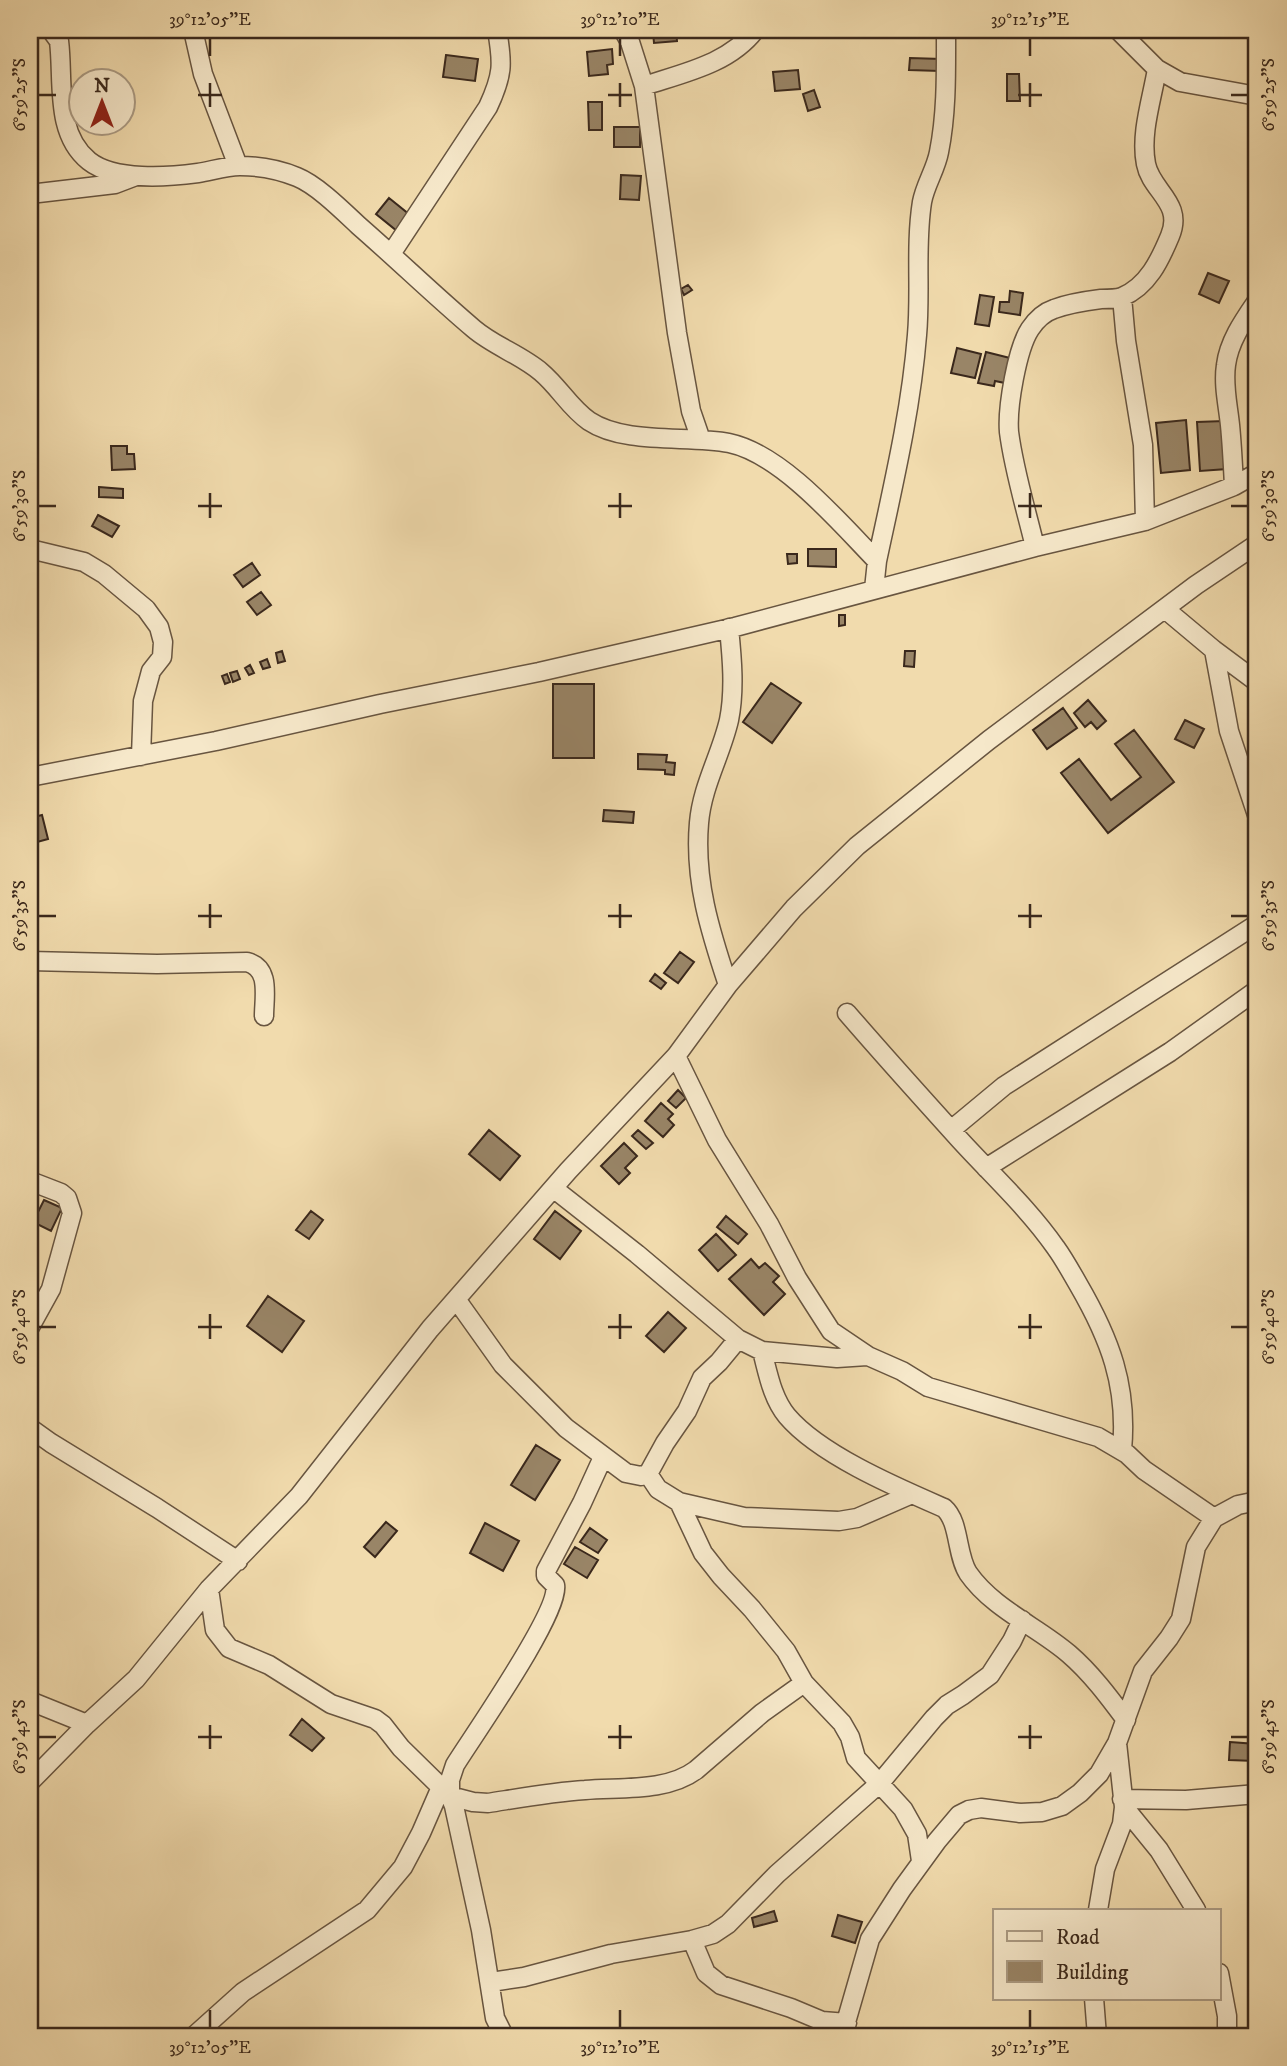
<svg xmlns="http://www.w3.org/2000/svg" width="1287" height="2066" font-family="'IM FELL DW Pica',serif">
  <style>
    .building { fill: #998567; stroke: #3a281c; stroke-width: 2 }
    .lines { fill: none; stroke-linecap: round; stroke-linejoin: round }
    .minor-casing { stroke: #685540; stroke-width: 21 }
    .minor { stroke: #f6e8ca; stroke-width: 18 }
    .ticks { fill: none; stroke: #3a281c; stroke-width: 2.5 }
    .neatline { fill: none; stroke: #3a281c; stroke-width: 2.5 }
    .ticks-label { font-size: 18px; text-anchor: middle; fill: #3a281c }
  </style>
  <rect width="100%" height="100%" fill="#f1dbad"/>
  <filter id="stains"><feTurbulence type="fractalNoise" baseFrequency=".00286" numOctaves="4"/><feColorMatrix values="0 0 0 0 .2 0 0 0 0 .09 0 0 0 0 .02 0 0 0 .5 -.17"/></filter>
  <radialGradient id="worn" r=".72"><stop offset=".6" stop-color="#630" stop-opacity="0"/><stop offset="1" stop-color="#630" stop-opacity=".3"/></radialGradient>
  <path class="building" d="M676,31l1,10 -23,2 -1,-11z
    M612,49l1,15 -6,1 1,9 -19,2 -2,-24z
    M446,55l32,4 -3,22 -32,-4z
    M910,58l31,1 -1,12 -31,-1z
    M798,70l2,19 -25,2 -2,-19z
    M1007,74h12l1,27h-13z
    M814,90l6,17 -12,4 -5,-17z
    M588,102h14v28h-13z
    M614,127h26v20h-26z
    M621,175l20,1 -2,24 -19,-1z
    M389,198l21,17 -13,16 -21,-17z
    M1208,273l21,8 -10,22 -20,-9z
    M688,285l4,5 -8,5 -3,-6z
    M1010,291l13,2 -3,22 -21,-3 1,-10h9z
    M980,295l14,2 -5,29 -14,-2z
    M957,348l24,6 -6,24 -24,-5z
    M986,352l24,6 -5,25 -10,-2 -1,5 -16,-3z
    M1186,420l4,50 -29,3 -5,-50z
    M1224,421l3,48 -27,2 -3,-49z
    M111,446h16v8h7l1,15 -23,1z
    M99,487l24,2v9l-24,-1z
    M98,515l21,11 -7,11 -20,-11z
    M808,549h28v18l-28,-1z
    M787,554h10v9l-9,1z
    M252,563l8,12 -17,12 -9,-12z
    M261,592l10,13 -14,10 -10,-13z
    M839,615h6v10l-6,1z
    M282,651l3,10 -7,2 -2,-10z
    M905,651h10l-1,16 -10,-1z
    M267,659l3,8 -7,2 -3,-7z
    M250,665l4,8 -5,2 -4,-7z
    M237,671l3,8 -7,3 -3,-9z
    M227,674l3,8 -5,2 -3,-8z
    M771,683l30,20 -29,40 -29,-21z
    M553,684h41v74h-41z
    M1088,700l18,21 -9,8 -6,-7 -6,5 -11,-14z
    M1063,708l14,20 -30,21 -14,-19z
    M1185,720l19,9 -10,19 -19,-9z
    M1134,730l40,52 -66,51 -47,-60 18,-14 32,41 30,-23 -26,-33z
    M638,754l29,1 -1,7 9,1 -1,12 -9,-1v-4l-27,-1z
    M604,810l30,2 -1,11 -30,-2z
    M42,815l6,24 -18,5v-26z
    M680,952l14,10 -16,21 -14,-10z
    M655,974l11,9 -5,6 -11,-8z
    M678,1090l8,8 -10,10 -8,-7z
    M661,1103l12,11 -5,5 6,6 -11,12 -18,-16z
    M489,1130l31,26 -20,24 -31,-26z
    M638,1130l15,13 -7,6 -14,-13z
    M624,1143l13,13 -12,12 5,5 -11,11 -18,-18z
    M44,1200l18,8 -11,23 -18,-9z
    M311,1211l12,9 -14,19 -13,-9z
    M555,1211l26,20 -21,28 -26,-20z
    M726,1216l21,18 -9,10 -21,-17z
    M716,1234l20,21 -18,16 -19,-21z
    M751,1259l8,9 6,-5 14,13 -6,6 12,12 -21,21 -35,-36z
    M268,1296l36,25 -22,31 -35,-26z
    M668,1312l18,16 -22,24 -18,-16z
    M536,1445l24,15 -25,40 -24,-15z
    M386,1522l11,9 -22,26 -11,-10z
    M485,1523l34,18 -16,30 -33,-18z
    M590,1528l17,12 -9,13 -18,-11z
    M575,1547l23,13 -11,18 -23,-14z
    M302,1719l22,19 -12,13 -22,-16z
    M1230,1742l26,2 -1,17 -26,-1z
    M774,1911l3,10 -23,6 -2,-9z
    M838,1915l24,7 -7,21 -23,-7z"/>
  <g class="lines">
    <defs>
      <path id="minor" d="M51,30l8,11c5,39 -5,92 30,120 25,20 79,16 109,12 13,-2 28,-7 42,-7 18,0 40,4 57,11 20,8 46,34 62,49 39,34 76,70 115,103 20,17 47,26 67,43 18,15 29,36 48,49 36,24 99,14 140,22 53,11 111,80 148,118
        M193,30l10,44 35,92
        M623,30l7,12 14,44 33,247 14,78 10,29
        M1118,30l39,39 23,13 77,14
        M644,86c39,-13 85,-22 111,-56
        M30,194l85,-10 21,-8
        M391,254l97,-147c15,-32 15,-43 9,-77
        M1122,297l4,44 17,104 2,76
        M1234,486c-1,-20 -2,-41 -4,-61 -2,-20 -7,-40 -4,-60 3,-24 18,-45 31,-64
        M1035,547c-9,-38 -21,-76 -26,-115 -2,-25 8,-83 21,-103 6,-9 15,-17 24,-20 16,-6 31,-8 47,-10 7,0 15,0 21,-2 26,-11 38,-37 48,-61 14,-33 -19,-45 -24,-72 -6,-30 6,-65 11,-95
        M30,549l54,13 20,12 42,35 13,18 4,15 -1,15 -11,14 -8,30 -2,55
        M874,589l3,-28c16,-75 34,-150 40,-226 4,-44 -2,-89 5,-133 3,-17 14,-33 17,-50 8,-40 7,-82 7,-122
        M1165,609l49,41 43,32
        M1214,650l15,81 28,84
        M30,777l186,-36 164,-37 159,-32 196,-45 300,-80 110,-26 89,-35 23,-13
        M30,961l127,3 90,-2c24,6 17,35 17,54
        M728,985c-18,-54 -34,-105 -29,-162 3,-37 22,-68 30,-103 6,-30 3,-62 0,-92
        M847,1013c37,43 75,85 113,127 32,35 69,69 96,108 8,11 15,24 22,36 32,55 50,102 44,166
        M676,1056l41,84 52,84 28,54 34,53 37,25 34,15 26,16 170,50 29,17 17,16 70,48
        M951,1130l53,-44 253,-162
        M986,1168l184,-116 87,-62
        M30,1181l31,12 6,5 5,15 -21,76 -21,38
        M553,1188l84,66 101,85 24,12 75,7 30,-2
        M456,1299l47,66 63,63 60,45 15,3 7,-2 17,-31 22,-32 15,-33 17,-16 19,-23
        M762,1351c6,22 10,47 25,65 33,39 111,72 157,92 16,14 12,46 24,65 25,36 70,54 101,81 22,19 40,43 57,66
        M30,1428l21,15 106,65 81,53
        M603,1457l-21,46 -36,68v5l9,9c6,26 -82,151 -100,180l-5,15v16l23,6 15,1c32,-5 65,-11 97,-13 35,-3 82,2 111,-20l66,-57 42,-30
        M648,1474l10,15 21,13 65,15 95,4 18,-3 55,-24
        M679,1502l24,51 18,23 31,33 34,42 18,32 38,40 8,14 6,21 47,51 14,25 4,27
        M209,1589l6,41 14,18 40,17 62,39 44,15 8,6 18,23 49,48 4,10 27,124 14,88 9,18
        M30,1701l57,23
        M30,1782l57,-58 49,-45 73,-90 90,-93 131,-167 138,-158 108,-115 52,-71 66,-77 63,-62 132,-106 207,-155 61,-41
        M1122,1799l64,1 71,-6
        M1124,1807l35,43 37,60
        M1098,1910l7,-41 17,-45 2,-17 -7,-64
        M692,1940l14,33 15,12 70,23 31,13 25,2
        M1219,1973l8,43v20
        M491,1982l33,-5 87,-23 81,-14 21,-6 15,-10 49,-50 103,-91 54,-65 13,-13 16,-10 27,-20 22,-34 10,-21
        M1094,1998l3,38
        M194,2036l49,-44 124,-82 36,-43 18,-34 20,-46
        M842,2036l28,-97 32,-50 35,-48 22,-26 10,-5 12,-2 39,5 22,-1 20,-6 18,-13 19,-19 18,-31 26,-72 26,-33 12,-19 15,-72 18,-29 24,-13 19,-4"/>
    </defs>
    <use href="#minor" class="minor-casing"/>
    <use href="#minor" class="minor"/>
  </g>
  <path class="ticks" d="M210,38v18M620,38v18M1030,38v18M210,83v24M620,83v24M1030,83v24M38,95h18M198,95h24M608,95h24M1018,95h24M1231,95h17M210,493v25M620,493v25M1030,493v25M38,506h18M198,506h24M608,506h24M1018,506h24M1231,506h17M210,904v24M620,904v24M1030,904v24M38,916h18M198,916h24M608,916h24M1018,916h24M1231,916h17M210,1314v25M620,1314v25M1030,1314v25M38,1327h18M198,1327h24M608,1327h24M1018,1327h24M1231,1327h17M210,1725v24M620,1725v24M1030,1725v24M38,1737h18M198,1737h24M608,1737h24M1018,1737h24M1231,1737h17M210,2010v18M620,2010v18M1030,2010v18"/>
  <rect width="1287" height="2066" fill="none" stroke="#f1dbad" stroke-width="77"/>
  <rect x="993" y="1909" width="228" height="91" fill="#f6e8ca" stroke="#ab9b84" stroke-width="2"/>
  <rect x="1007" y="1931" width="35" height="10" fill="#f6e8ca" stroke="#ab9b84" stroke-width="2"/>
  <text x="1056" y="1944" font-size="21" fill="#3a281c">Road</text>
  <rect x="1007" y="1961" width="35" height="21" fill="#998567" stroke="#ab9b84" stroke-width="2"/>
  <text x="1056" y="1979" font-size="21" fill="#3a281c">Building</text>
  <g transform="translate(102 102)"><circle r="33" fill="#f6e8ca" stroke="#ab9b84" stroke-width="2"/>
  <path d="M0-5L12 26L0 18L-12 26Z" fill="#8f2418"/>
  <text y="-10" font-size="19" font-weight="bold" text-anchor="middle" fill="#3a281c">N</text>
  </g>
  <rect x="38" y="38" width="1210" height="1990" class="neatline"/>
  <g class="ticks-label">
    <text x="210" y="25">39°12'05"E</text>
    <text x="620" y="25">39°12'10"E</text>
    <text x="1030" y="25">39°12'15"E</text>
    <text transform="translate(19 95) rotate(-90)" y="6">6°59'25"S</text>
    <text transform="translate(1268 95) rotate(-90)" y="6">6°59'25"S</text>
    <text transform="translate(19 506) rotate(-90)" y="6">6°59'30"S</text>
    <text transform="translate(1268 506) rotate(-90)" y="6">6°59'30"S</text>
    <text transform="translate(19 916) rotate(-90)" y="6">6°59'35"S</text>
    <text transform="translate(1268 916) rotate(-90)" y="6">6°59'35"S</text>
    <text transform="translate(19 1327) rotate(-90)" y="6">6°59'40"S</text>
    <text transform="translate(1268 1327) rotate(-90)" y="6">6°59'40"S</text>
    <text transform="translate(19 1737) rotate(-90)" y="6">6°59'45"S</text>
    <text transform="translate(1268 1737) rotate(-90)" y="6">6°59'45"S</text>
    <text x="210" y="2053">39°12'05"E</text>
    <text x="620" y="2053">39°12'10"E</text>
    <text x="1030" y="2053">39°12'15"E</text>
  </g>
  <rect width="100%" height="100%" filter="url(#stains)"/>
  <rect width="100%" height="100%" fill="url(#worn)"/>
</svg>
